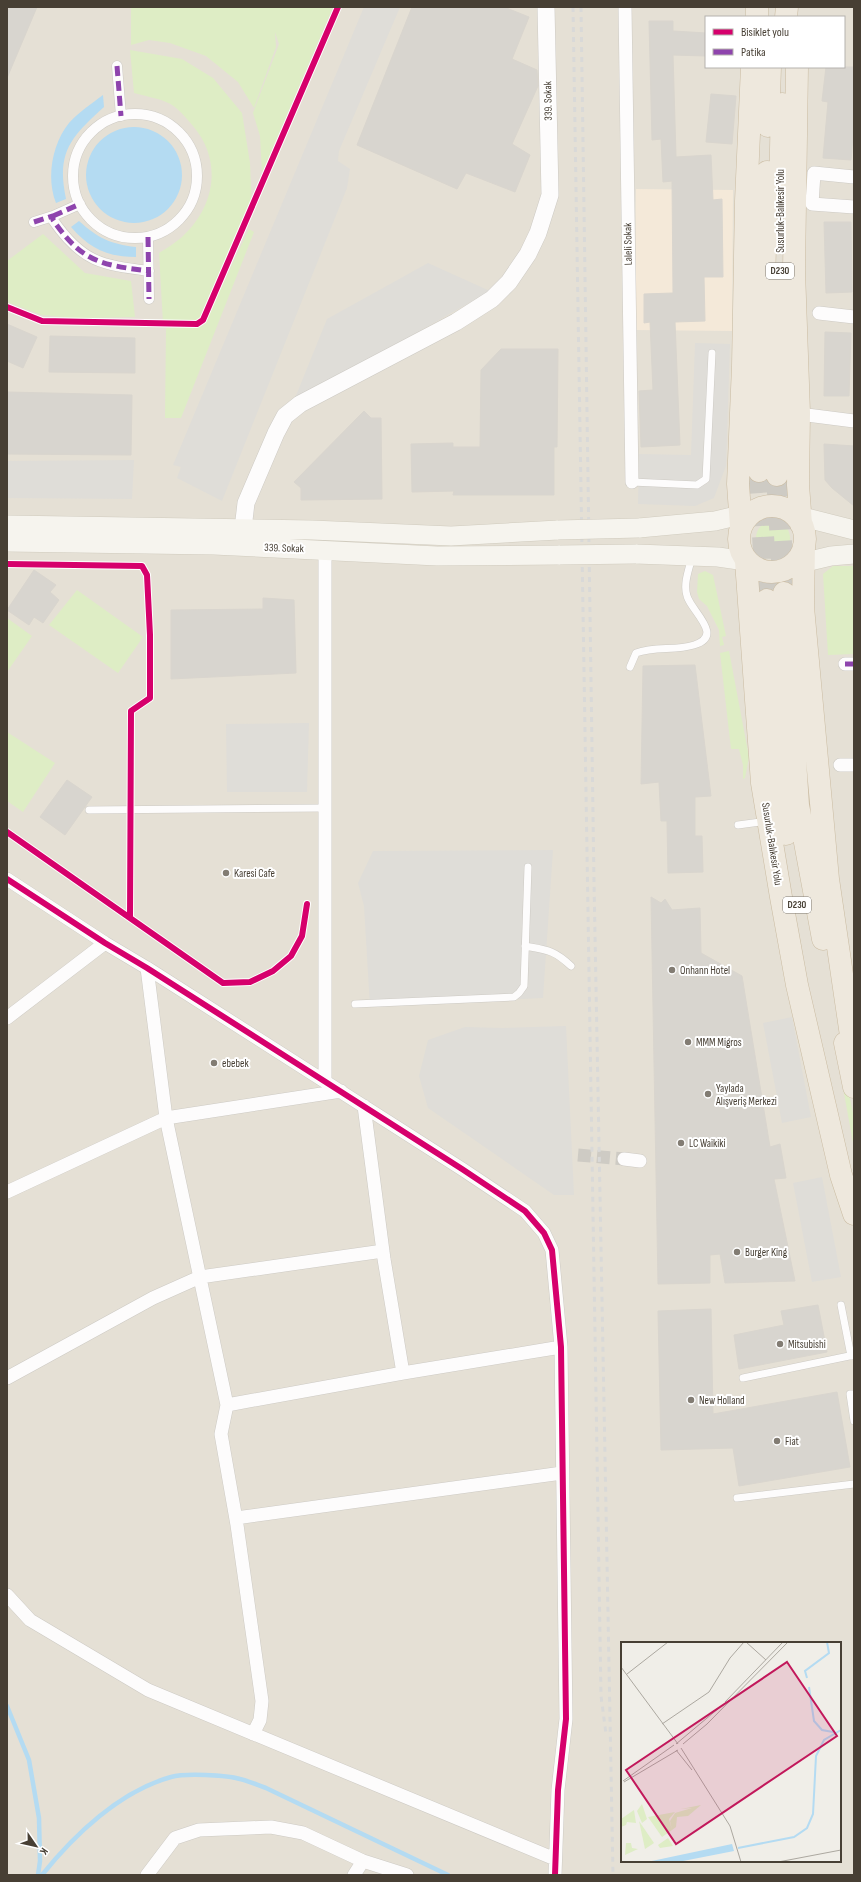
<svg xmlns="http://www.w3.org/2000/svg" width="861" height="1882" font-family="'Sofia Sans Condensed',sans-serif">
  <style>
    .residential { fill: #e5e0d5; fill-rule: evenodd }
    .commercial { fill: #f4e9d9 }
    .green { fill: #deedc5 }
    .parking { fill: #dfddd8 }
    .water { fill: #b4dbf2 }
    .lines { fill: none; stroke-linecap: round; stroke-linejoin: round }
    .stream { stroke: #b4dbf2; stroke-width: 4.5 }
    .building { fill: #d8d5cf; stroke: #d9d5ce }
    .minor-tunnel { stroke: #cecbc4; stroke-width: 13; stroke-dasharray: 13 6; stroke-linecap: butt }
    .trunk-tunnel { stroke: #cecbc4; stroke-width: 22; stroke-dasharray: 22 11; stroke-linecap: butt }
    .service-casing { stroke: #cdcac4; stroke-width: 8 }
    .pedestrian-casing { stroke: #cdcac4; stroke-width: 11 }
    .minor-casing { stroke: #cdcac4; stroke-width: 14 }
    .tertiary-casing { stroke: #cdcac4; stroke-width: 18 }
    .secondary-casing { stroke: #d0cbbe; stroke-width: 20 }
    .trunk-casing { stroke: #cabba1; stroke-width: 23 }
    .service { stroke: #fdfcfc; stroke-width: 7 }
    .pedestrian { stroke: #fdfcfc; stroke-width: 10 }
    .minor { stroke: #fdfcfc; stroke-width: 13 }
    .tertiary { stroke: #fdfcfc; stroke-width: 17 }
    .secondary { stroke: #f6f4ee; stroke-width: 19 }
    .trunk { stroke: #eee8dd; stroke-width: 22 }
    .rail { stroke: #d9d9d8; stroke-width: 3; stroke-dasharray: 5 5; stroke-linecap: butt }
    .secondary-bridge-casing { stroke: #d0cbbe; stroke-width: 20; stroke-linecap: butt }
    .secondary-bridge { stroke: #f6f4ee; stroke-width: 19 }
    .quiet { stroke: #8e44ad; stroke-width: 5; stroke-dasharray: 10 5; stroke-linecap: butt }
    .cycleway-casing { stroke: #fff; stroke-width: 8 }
    .cycleway { stroke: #d6006c; stroke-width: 6 }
    .poi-dot { fill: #827c73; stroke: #fff; stroke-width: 1.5 }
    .labels { text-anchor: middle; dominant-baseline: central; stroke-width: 4; stroke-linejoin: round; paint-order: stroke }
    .shield { fill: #fff; stroke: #7e7971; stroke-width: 1 }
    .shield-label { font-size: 10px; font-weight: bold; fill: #473f34 }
    .street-label { font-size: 11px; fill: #473f34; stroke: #fff }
    .poi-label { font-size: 11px; fill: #473f34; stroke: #fff; text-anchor: start }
    .inset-river { fill: none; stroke: #b4dbf2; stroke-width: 2 }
    .inset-road { fill: none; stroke: #aca8a0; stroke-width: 1 }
    .view { fill: #c2185b; fill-opacity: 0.15; stroke: #c2185b; stroke-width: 2 }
    .inset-edge { fill: none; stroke: #473f34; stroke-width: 2 }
  </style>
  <rect width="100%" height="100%" fill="#f0eee8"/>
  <path class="residential" d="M7,7h847v1868h-847zM706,17h138v50h-138zM622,1643h218v218h-218z"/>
  <path class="commercial" d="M636,189l97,1 -1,141 -97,-1z"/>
  <path class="green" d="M131,7h202l-71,166 -2,-37 -7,-23 26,-69 -4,-12 1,15 -22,61 -16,-26 -32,-26 -36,-13 -21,-3 -18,5z
    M130,50l52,9 31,19 29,35 8,50 2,46 -55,115 -34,-1 -4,-70c8,-5 16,-10 23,-16 33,-30 41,-76 11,-111 -7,-8 -16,-20 -27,-24 -9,-4 -22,-6 -32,-9z
    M249,229l5,3 -73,186h-16l1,-90 37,-2z
    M43,234l42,39 46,8 4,36 -60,1 -33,-3 -35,-13v-41z
    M756 538a17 17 0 1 1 34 0a17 17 0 1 1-34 0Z
    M833,566h21v88l-26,1 -5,-81z
    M705,571l8,4 13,61 -4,1 2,8 -4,1 -1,-16 -12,-24 -8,-7 -2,-7 1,-18z
    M77,590l66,47 -25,36 -69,-48z
    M7,618l25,18 -25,36z
    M729,651l20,106 -4,21 -2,1v-14l-4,-16h-8l-11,-96z
    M7,732l48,31 -32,49 -16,-11z
    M843,1065l11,53v30l-15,-82z"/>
  <path class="parking" d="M364,7h36l-61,144 -1,10 12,8 -3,19 -125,313 -45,-23 4,-11 -8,-2z
    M428,263l62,28 -197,112 34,-84z
    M695,343l35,1 -4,122 -12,32 -19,8 -57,-2 1,-50 52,1z
    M134,460l-2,39 -125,-1v-37z
    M309,723l-2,69h-80l-1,-68z
    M553,850l-10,148 -173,9 -6,-101 -6,-23 15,-32z
    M792,1017l19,100 -29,6 -19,-100z
    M566,1026l8,169h-20l-126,-87 -9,-32 9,-36 37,-13 38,1z
    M822,1177l19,100 -29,5 -19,-99z"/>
  <path class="water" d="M103,95l1,12c-33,30 -48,45 -38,92l-10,4c-10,-25 -4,-59 13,-80 10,-11 22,-19 34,-28z
    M86 175a48 48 0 1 1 96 0a48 48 0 1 1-96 0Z
    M79,221c19,17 31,23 57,26v10c-28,0 -46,-8 -65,-30z"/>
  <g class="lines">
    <path class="stream" d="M7,1706l22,54 10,58 1,43 -2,14
      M42,1875c32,-40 78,-84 129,-98 14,-4 55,-2 69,2 9,2 17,6 26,9l182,87"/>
  </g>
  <path class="building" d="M7,7h30l-30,71z
    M412,7h92l25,10 -17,42 25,11 1,16 -26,58 18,11 -15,37 -49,-19 -9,16 -100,-44z
    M649,21h24v10l33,2v23l-33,-1 3,102 35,-2 2,45 9,-1 1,78h-19l1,44 -30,1 5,123 -39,2 -2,-56 14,-1 -3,-68 -6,1v-29l29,-1 -1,-112 -9,1 -2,-43 -9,1z
    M826,67h28v56l-3,37 -28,-2 5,-56 -6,-1z
    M711,94l25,2 -4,48 -26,-2z
    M824,222h27l1,70 -26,1z
    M7,324l30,13 -14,31 -16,-7z
    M825,332l26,1 -2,63h-25z
    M50,336l85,2v35l-86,-1z
    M501,349h57l-1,98h-3v48h-101l1,-4 -42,1 -1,-48 42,-1v4h27l1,-77z
    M7,392l125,3 -1,60 -124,-1z
    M364,411l7,7h10l1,81 -81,1v-12l-7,-6z
    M824,444l30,2v60l-22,-18 -7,-8z
    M34,570l22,15 -6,7 9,8 -16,23 -9,-6 -5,8 -22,-15z
    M263,598l31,2 2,73 -125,6v-69l92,-1z
    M695,665l16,131 -16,1v39h7l1,36 -35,1 -1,-52h-6l-2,-39 -18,2 2,-118z
    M67,780l25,17 -27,38 -25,-18z
    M651,897l10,6 4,-4 7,11 28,-2 1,45 41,23 28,171 10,-3 6,34 -12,1 21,102 -70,2 -5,-29 -10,1v28l-52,1z
    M818,1305l9,47 -88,17 -5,-34 50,-10 -3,-14z
    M711,1309l2,105 124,-22 13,75 -111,19 -6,-38 -72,2 -3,-139z"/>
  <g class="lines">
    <path class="minor-tunnel" d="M578,1155l46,4"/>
    <path class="trunk-tunnel" d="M759,471l8,129
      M777,475l7,118"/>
    <defs>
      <path id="service" d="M632,482l65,3 9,-6 6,-126
        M630,667l6,-14c19,-7 39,-2 58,-8 31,-9 -3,-34 -7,-49 -4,-12 2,-27 5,-39
        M89,810l236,-2
        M738,825l29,-4
        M525,946c22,4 29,4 46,20
        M355,1004l159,-7 5,-4 5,-7 4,-119
        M841,1305l10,51
        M743,1378l111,-23
        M854,1394h-4l4,27
        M737,1498l117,-14"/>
      <path id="pedestrian" d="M117,66l4,50
        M73 176a62 62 0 1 1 124 0a62 62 0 1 1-124 0Z
        M53,216l27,-12
        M34,222l19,-6v4c29,42 48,45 96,51
        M148,237l1,62"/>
      <path id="minor" d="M625,7l7,475
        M854,177l-40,-4 -2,31 42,3
        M819,313l35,4
        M807,415l47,6
        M325,549v532
        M845,664h9
        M840,765h14
        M7,879l98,64 42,25 315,201 63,42 19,22 8,17 9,97 5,372 -8,71 -3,85
        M147,968l19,150 61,287 -6,29 16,91 25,176 -2,19 -7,14
        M7,1018l98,-75
        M364,1106l20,153 19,114
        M624,1159l16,2
        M7,1192l159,-74 175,-27
        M7,1378l146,-80 47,-21 183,-26
        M227,1405l176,-32 158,-26
        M236,1518l326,-45
        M7,1595l23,25 118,70 407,169
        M147,1875l28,-37 24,-8 72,-3 32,6 60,28 44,14
        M354,1875l9,-14"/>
      <path id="tertiary" d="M243,529l3,-26 30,-70 9,-17 15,-12 156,-82 36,-23 17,-17 19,-28 10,-21 12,-38 -4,-188"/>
      <path id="secondary" d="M795,515l59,15
        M7,525l305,5 139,6 107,-6
        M639,528l76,-7 38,-9
        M7,542l207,3 223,11 123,-1
        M636,554l82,3 28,4
        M793,565l38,-9 23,-2"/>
      <path id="trunk" d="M757,17v-10
        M786,17l1,-10
        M797,67l-3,204 5,142 -1,72 3,39
        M768,126l2,-59
        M780,194l2,-90
        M759,471l8,-299
        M777,475l3,-191
        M739 539a33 33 0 1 1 66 0a33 33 0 1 1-66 0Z
        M741,526l-3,-42 5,-118 3,-165 6,-134
        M804,546l-1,61 25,272 26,177
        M746,561l16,222 19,114 16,88 44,190 13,39
        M784,593l14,212 25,134
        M767,600l16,215 3,19
        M845,1043l9,44"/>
    </defs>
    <use href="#service" class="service-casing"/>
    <use href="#pedestrian" class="pedestrian-casing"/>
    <use href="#minor" class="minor-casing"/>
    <use href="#tertiary" class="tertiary-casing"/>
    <use href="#secondary" class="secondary-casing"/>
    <use href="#trunk" class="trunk-casing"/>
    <use href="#service" class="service"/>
    <use href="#pedestrian" class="pedestrian"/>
    <use href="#minor" class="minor"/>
    <use href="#tertiary" class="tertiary"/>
    <use href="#secondary" class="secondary"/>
    <use href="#trunk" class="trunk"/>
    <path class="rail" d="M573,7l28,1689 5,38
      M581,7l13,875 19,993"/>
    <defs>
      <path id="secondary-bridge" d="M558,530l81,-2
        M560,555l76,-1"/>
    </defs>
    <use href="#secondary-bridge" class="secondary-bridge-casing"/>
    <use href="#secondary-bridge" class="secondary-bridge"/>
    <path class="quiet" d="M117,66l4,50
      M53,216l27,-12
      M34,222l19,-6v4c29,42 48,45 96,51
      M148,237l1,62
      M845,664h9"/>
    <defs>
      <path id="cycleway" d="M7,307l35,14 155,3 6,-4 135,-313
        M7,564l135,2 5,9 3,60v63l-19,13 -1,207 -123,-86
        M7,879l98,64 42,25 315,201 63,42 19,22 8,17 9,97 5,372 -8,71 -3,85
        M130,918l93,65 27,-1 23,-11 18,-15 11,-20 5,-32"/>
    </defs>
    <use href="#cycleway" class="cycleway-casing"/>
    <use href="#cycleway" class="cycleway"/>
  </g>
  <g class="poi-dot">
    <circle cx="226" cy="873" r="4"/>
    <circle cx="672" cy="970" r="4"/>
    <circle cx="688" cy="1042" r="4"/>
    <circle cx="214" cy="1063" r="4"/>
    <circle cx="708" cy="1094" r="4"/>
    <circle cx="681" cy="1143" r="4"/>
    <circle cx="737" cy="1252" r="4"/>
    <circle cx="780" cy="1344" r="4"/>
    <circle cx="691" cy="1400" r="4"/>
    <circle cx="777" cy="1441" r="4"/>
  </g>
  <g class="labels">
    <g class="shield">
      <rect x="766" y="263" width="28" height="16" rx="3"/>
      <rect x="783" y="897" width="28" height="16" rx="3"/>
    </g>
    <g class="shield-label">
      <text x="780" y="271">D230</text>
      <text x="797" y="905">D230</text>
    </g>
    <g class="street-label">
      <text transform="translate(548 101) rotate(-91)">339. Sokak</text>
      <text transform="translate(780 211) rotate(-90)">Susurluk-Balıkesir Yolu</text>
      <text transform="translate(628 244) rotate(-91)">Laleli Sokak</text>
      <text transform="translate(284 548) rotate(2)">339. Sokak</text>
      <text transform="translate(772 844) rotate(81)">Susurluk-Balıkesir Yolu</text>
    </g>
    <g class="poi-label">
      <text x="234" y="873">Karesi Cafe</text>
      <text x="680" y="970">Onhann Hotel</text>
      <text x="696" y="1042">MMM Migros</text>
      <text x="222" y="1063">ebebek</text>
      <text x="716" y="1088">Yaylada<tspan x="716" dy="13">Alışveriş Merkezi</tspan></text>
      <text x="689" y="1143">LC Waikiki</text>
      <text x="745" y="1252">Burger King</text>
      <text x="788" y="1344">Mitsubishi</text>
      <text x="699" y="1400">New Holland</text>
      <text x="785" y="1441">Fiat</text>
    </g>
  </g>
  <g transform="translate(621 1642)">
    <rect width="220" height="220" fill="#f0eee8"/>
    <path d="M21,162l5,15 -5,4 -5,-12zM80,163l-13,11 -11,1 -1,10 -4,3 -2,-9 5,-8 17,-5 -11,1zM13,168l2,13 -9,-1 -1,3 -5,2v-8zM54,170l-6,7 3,11 -10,7 -14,-20zM18,179l15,22 -9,6zM47,196l5,8 -13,2 -2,-3zM5,201h5l1,5 6,1 -13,6z" fill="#deedc5"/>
    <path d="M111,202l2,7 -56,11h-31z" fill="#b4dbf2"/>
    <path class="inset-river" d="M186,36l-2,-7 24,-18 -2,-11M188,45l5,34 8,9 11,2M117,206l56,-11 13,-9 6,-14 3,-58 8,-16 17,-10"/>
    <path class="inset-road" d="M125,0l20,18M0,25l57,77M6,32l41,-32M104,60l58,-60M41,82l47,-32 21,-34 14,-16M55,102l43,-36M62,102l24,-20 81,-82M60,106l49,78 11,36M55,108l16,20M2,139l51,-36M3,140l54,-32M157,220l63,-12"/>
    <path class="view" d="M166,20l50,74 -161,108 -50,-74z"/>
    <rect width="220" height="220" class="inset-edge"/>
  </g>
  <rect width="861" height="1882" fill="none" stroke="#473f34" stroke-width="16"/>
  <rect x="705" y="16" width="140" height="52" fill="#ffffff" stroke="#b5b2ae"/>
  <rect x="713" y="29" width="20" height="6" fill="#d6006c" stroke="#b5b2ae"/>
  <text x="741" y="36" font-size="12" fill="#473f34">Bisiklet yolu</text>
  <rect x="713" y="49" width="20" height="6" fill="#8e44ad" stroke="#b5b2ae"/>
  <text x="741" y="56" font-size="12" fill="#473f34">Patika</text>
  <g transform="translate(36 1846) rotate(124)" stroke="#ffffff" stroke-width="3" paint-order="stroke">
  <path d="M0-3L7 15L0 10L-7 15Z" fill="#473f34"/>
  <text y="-6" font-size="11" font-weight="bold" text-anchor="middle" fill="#473f34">K</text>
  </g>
</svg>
